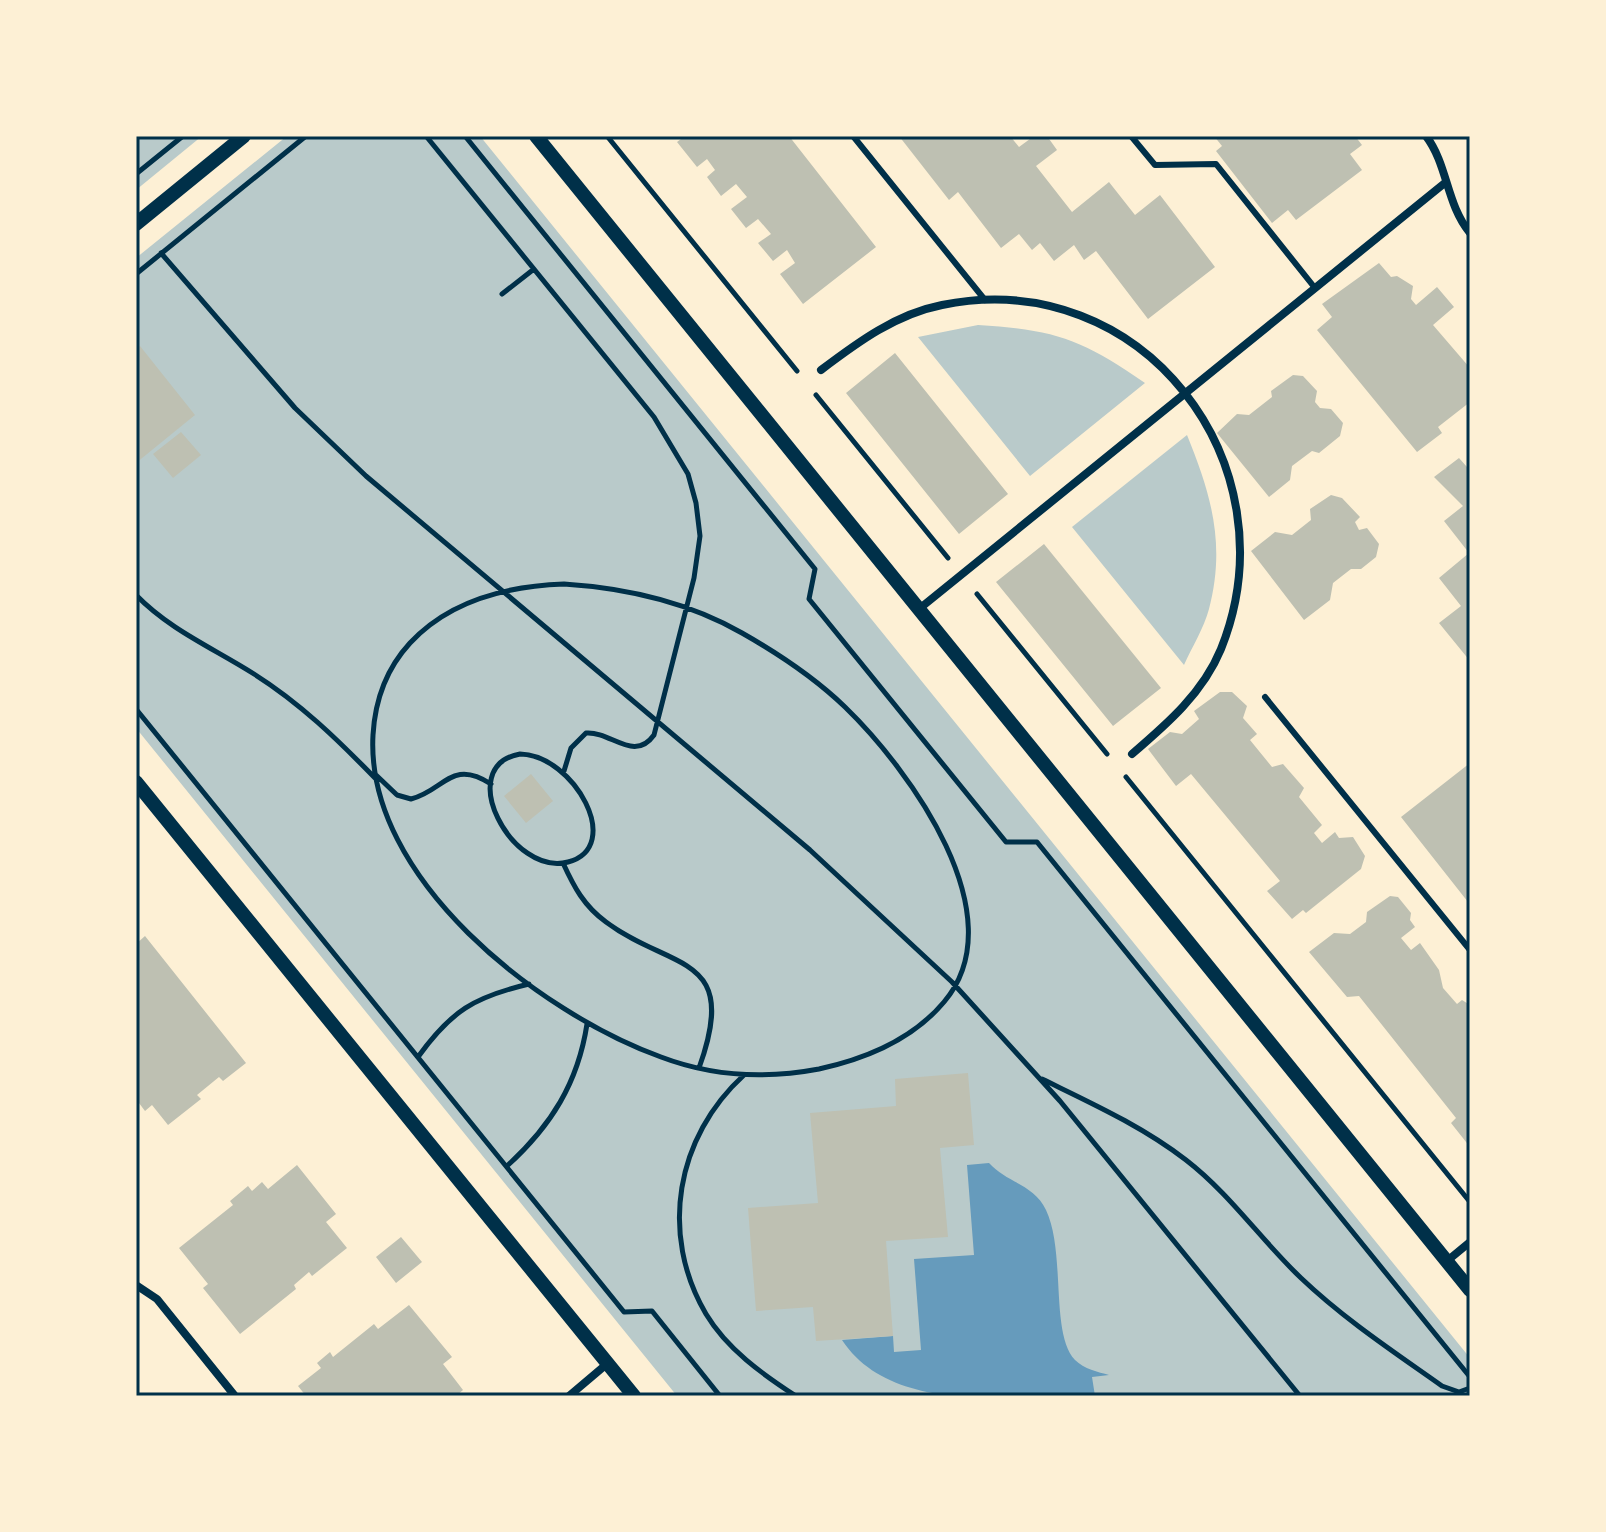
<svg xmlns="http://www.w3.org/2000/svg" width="1606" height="1532" font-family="'Sofia Sans Condensed',sans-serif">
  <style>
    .green { fill: #b9caca }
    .water { fill: #669bbc }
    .building { fill: #bec0b2 }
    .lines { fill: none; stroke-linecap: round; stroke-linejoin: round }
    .path { stroke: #003049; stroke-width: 5 }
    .service { stroke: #003049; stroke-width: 6 }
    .minor { stroke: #003049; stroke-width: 8 }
    .tertiary { stroke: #003049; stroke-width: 14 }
    .neatline { fill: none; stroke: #003049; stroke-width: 3 }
  </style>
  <rect width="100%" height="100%" fill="#fdf0d5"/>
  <path class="green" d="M136,136h66l-66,54z
    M287,136h193l990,1222v38h-793l-541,-668v-470z
    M978,325c78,5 103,14 167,58l-115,93 -112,-139z
    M1187,435c24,59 39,109 22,174 -5,19 -17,38 -25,56l-112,-138z"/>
  <path class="water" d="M989,1163c18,20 45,21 57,47 20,42 4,124 29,150 9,9 23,12 34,15l-17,2 3,19c-79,0 -203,20 -253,-56l51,-4 1,16 27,-2 -7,-91 60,-4 -7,-90z"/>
  <path class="building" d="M685,136h104l87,111 -73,57 -23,-30 15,-11 -8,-13 -14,11 -15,-18 13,-9 -13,-15 -12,9 -15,-19 16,-12 -11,-13 -15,12 -14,-19 8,-7 -8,-11 -10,8 -20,-25z
    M899,136h111l9,11 15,-11h13l10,14 -21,16 36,46 37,-30 26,33 25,-20 55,72 -67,52 -52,-68 -12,9 -10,-15 -20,16 -14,-18 -8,7 -13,-16 -18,14 -43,-56 -9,8z
    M1214,136h141l7,9 -12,9 12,16 -66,50 -8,-10 -16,13 -56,-72 6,-5z
    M1379,263l12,14 6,-1 16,10 -2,13 5,6 21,-18 17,20 -21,18 37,43v34l-32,25 4,6 -25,19 -100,-122 15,-13 -10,-13z
    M140,346l55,69 -59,48v-114z
    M895,353l113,141 -49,40 -113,-141z
    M1293,375l10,1 14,15 -2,11 5,6 11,1 12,14 -3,13 -21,17 -7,-2 -20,15 -2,14 -21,17 -52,-64 20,-19 12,1 23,-18 -1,-6z
    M181,432l20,23 -28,23 -20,-24z
    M1459,458l8,9 3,-3v197l-31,-38 22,-17 -22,-28 30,-25 -25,-32 19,-15 -29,-29z
    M1331,495l11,3 18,19 -5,5 4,8 8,-2 12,16 -3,13 -15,12h-10l-18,14 -3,17 -26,20 -53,-69 24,-19 17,3 19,-15 -1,-11z
    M1044,544l117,144 -48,38 -117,-144z
    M1220,692h12l15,14 -4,12 14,16 -7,6 22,27 11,-3 21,24 -5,9 23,28 -8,8 8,10 13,-11 4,6 14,-1 12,19 -4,13 -55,44 -3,-3 -11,9 -25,-28 13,-10 -89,-107 -15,12 -28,-37 22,-17 12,2 17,-15 -5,-8z
    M1470,763v138l-2,1 -67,-85z
    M531,774l22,27 -27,22 -22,-27z
    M1390,896l8,1 13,16 -1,7 5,7 -14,11 10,12 9,-7 19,27 4,18 14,16 5,-4 8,5v142l-19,-24 5,-5 -97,-122 -12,1 -38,-45 25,-19 16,1 16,-12 1,-10z
    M145,936l101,127 -23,18 -4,-4 -22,18 4,4 -33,26 -16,-20 -7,6 -9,-12v-155z
    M968,1073l6,72 -34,3 8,89 -62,4 7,95 -77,5 -3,-34 -57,4 -8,-103 70,-5 -8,-90 86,-7 -1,-27z
    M297,1165l39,49 -10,8 21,26 -35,28 -3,-4 -15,13 2,4 -56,45 -37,-46 5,-4 -29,-36 54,-43 -3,-4 18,-15 4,5 10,-9 6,7z
    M401,1237l21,25 -26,21 -20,-26z
    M409,1305l43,52 -9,7 20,26 -7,6h-150l-8,-10 23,-18 -4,-5 13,-11 3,5 41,-33 4,5z"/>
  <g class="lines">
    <path class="path" d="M426,136l228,281 34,57 8,29 4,33 -6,42 -40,157c-20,28 -43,-4 -68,-2l-15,15 -7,23
      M465,136l350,433 -6,30 197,243h31l433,535
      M607,136l190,235
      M136,174l47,-38
      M161,253l134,155 71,68 444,374 142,132 108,119 240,295
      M136,274l170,-138
      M502,294l32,-25
      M816,395l132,163
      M564,584c62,4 124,18 178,49 37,21 73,45 103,74 64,62 172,209 99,295 -31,37 -79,57 -125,67 -53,10 -108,7 -158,-12 -122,-44 -296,-179 -288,-322 2,-35 14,-67 37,-92 40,-43 98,-57 154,-59z
      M977,594l130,160
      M136,595c34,35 77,53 118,79 46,29 83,65 121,104
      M136,709l488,603 28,-1 68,85
      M520,754c54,1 105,93 48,108 -56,15 -115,-96 -48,-108z
      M376,775l21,20 14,4c33,-8 40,-41 80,-15
      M1126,777l344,425
      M563,863c11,24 21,43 43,59 65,49 135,30 93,146
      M418,1057c33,-46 56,-60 111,-73
      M744,1075c-68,62 -85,159 -38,239 21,35 56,60 90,82
      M1042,1079c49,24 100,47 144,81 44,34 75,80 115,118 43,41 93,74 141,108l17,6 11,-4
      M507,1166c44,-40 71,-83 80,-142"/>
    <path class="service" d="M853,136l132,164
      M1131,136l24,29 61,-1 99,124
      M1265,697l205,253"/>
    <path class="minor" d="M1426,136c22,29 20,68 44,97
      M821,370c37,-28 75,-56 121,-65 200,-41 353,159 279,344 -18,44 -54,75 -89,105
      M919,609l527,-427
      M1447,1261l23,-19
      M136,1285l21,14 78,97
      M569,1396l39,-33"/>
    <path class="tertiary" d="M536,136l934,1154
      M136,224l108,-88
      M136,782l498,614"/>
  </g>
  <rect width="1606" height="1532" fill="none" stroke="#fdf0d5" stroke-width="276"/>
  <rect x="138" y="138" width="1330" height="1256" class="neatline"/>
</svg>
